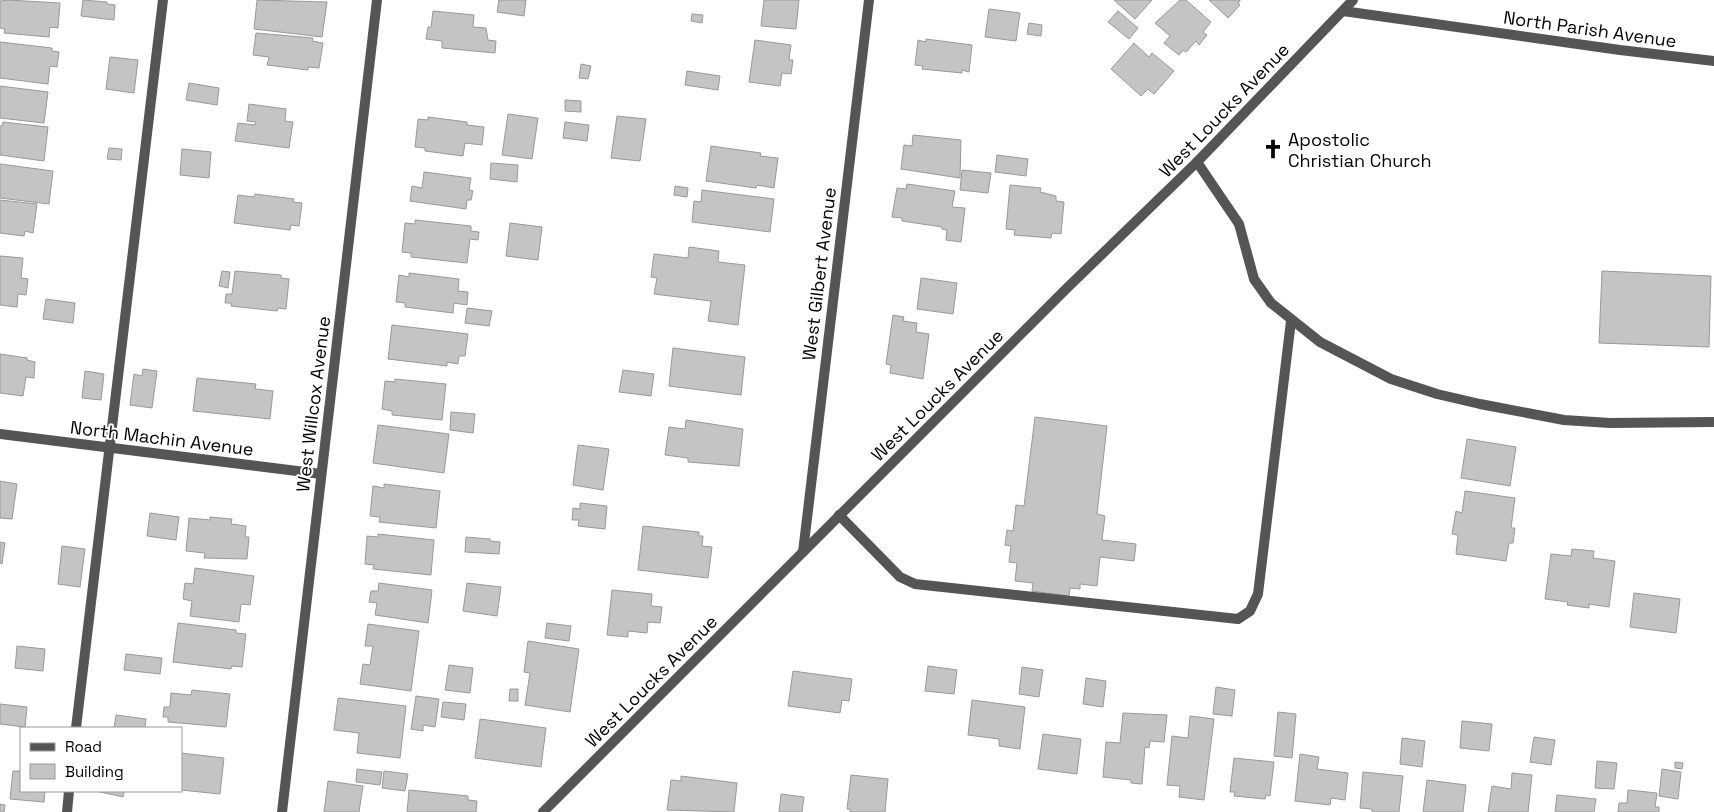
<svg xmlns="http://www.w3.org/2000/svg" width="1714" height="812" font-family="'Space Grotesk',sans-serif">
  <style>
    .building { fill: #c4c4c4; stroke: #999 }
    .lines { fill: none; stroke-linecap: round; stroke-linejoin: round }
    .service { stroke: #555; stroke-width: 10 }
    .minor { stroke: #555; stroke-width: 10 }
    .tertiary { stroke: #555; stroke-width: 10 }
    .labels { text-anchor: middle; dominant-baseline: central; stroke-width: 4; stroke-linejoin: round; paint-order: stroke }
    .street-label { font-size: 18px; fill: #000; stroke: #fff }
    .poi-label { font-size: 18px; fill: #000; stroke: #fff; text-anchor: start }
  </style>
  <rect width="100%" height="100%" fill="#fff"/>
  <path class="building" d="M8,0l52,3 -2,25 -8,-1 -1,10 -45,-4 1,-4 -5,-1v-27z
    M83,0l24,2v2l8,1 -1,15 -33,-4z
    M257,0l70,2 -5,35 -68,-8z
    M499,0h27l-2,16 -27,-4z
    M764,0h35l-3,29 -35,-3z
    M1114,0h38l-17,19z
    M1180,0h6l25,22 -8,10 4,3 -8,10 -3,-4 -10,11 -3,-2 -4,5 -15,-12 6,-7 -15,-13z
    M1209,0h31v1l-2,2 2,2 -12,13z
    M989,9l31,4 -4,28 -31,-4z
    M433,11l41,4 -1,12 13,1 2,12 8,1 -1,12 -53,-5v-7l-16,-2 2,-12h3z
    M1118,11l20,17 -9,11 -21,-17z
    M692,14l11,1 -1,8 -11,-2z
    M1029,23l13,2 -1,11 -14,-2z
    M256,33l57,5 -1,3 11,2 -4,25 -11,-1v3l-41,-5 2,-8 -16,-2z
    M926,39l46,6 -3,27 -7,-2v3l-40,-4 1,-3 -8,-1 3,-25 8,2z
    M755,40l36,5 -2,15h4l-2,14 -9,-1 -2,13 -31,-4z
    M0,42l52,6v3l7,1 -2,15 -7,-1 -2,18 -48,-6z
    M1134,43l15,14 3,-4 22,18 -20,23 -6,-5 -7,7 -30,-27z
    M110,57l28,3 -4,33 -28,-4z
    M581,64l10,2 -3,13 -9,-1z
    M687,71l33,5 -2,14 -33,-5z
    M189,83l30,5 -2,17 -31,-5z
    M0,86l48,6 -4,31 -44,-5z
    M565,100l16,1v11l-16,-1z
    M249,104l37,5 -1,12 8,1 -4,26 -54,-7 3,-18 17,2 1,-3 -9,-1z
    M508,114l30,4 -6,41 -30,-4z
    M617,116l29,3 -6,42 -29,-3z
    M428,117l39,5v3l17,2 -2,18 -17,-2 -2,13 -38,-5v-3l-10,-1 3,-28 10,1z
    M3,122l45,5 -4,34 -44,-6v-29h2z
    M565,122l24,3 -2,16 -24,-3z
    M913,135l48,5 -1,38 -59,-9 3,-24 8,1z
    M711,146l50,7 -1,3 18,2 -4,30 -17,-3 -1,3 -50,-7z
    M109,148l13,1 -1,11 -14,-1z
    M182,149l29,3 -2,26 -29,-3z
    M997,155l31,4 -2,17 -31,-4z
    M491,163l27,2 -1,17 -27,-3z
    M0,164l53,7 -4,33 -49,-6z
    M962,170l29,3 -3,20 -28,-3z
    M424,172l47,6 -2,12 4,1 -2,9h-4l-1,9 -56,-8 2,-15 10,2z
    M907,184l48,7 -3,16 13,1 -4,34 -15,-2 1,-10 -5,-1v-2l-40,-6v-3l-10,-1 5,-29 9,1z
    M1010,185l31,3 -1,4 16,4v5l8,1 -3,32 -9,-1 -1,5 -37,-3 1,-5 -9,-1z
    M675,186l13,2 -1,9 -13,-2z
    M702,190l72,9 -4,33 -78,-10 2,-21 7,1z
    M255,194l39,5 -1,3 9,1 -3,23 -8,-1 -1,5 -56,-7 4,-28 16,2z
    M0,200l37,4 -4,29 -8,-2 -1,5 -24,-3z
    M415,220l56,6v5l8,1 -1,8 -8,-1 -3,24 -56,-6v-4l-9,-1 3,-29 10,1z
    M510,223l32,4 -4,33 -32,-4z
    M689,247l30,4 -1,11 27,3 -7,60 -30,-4 3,-20 -57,-7 3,-16 -6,-1 3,-23 34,4z
    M0,256l23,2 -2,20 7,1 -2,16 -8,-1 -1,13 -17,-2z
    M222,271l8,1 -2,16 -9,-2z
    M235,271l46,4v3l8,1 -3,30 -8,-1 -1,3 -46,-5v-3h-6l1,-9h6z
    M1602,271l109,5 -2,71 -110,-4z
    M409,273l50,6 -1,12 10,1 -1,13 -13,-2 -1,10 -48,-6v-4l-9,-1 3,-27 10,2z
    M921,278l36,5 -4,31 -36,-5z
    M46,299l29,4 -2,20 -30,-4z
    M467,308l25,3 -3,15 -24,-3z
    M893,315l11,2 -1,4 14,2 -1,9 13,2 -6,45 -33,-6 1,-8 -5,-1z
    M392,325l76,9 -3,22h-6l-1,8 -11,-2v4l-59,-7z
    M673,348l72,9 -4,38 -72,-9z
    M0,354l27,4v2l8,2 -1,16 -8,-1 -3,19 -23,-3z
    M143,369l14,2 -5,37 -22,-3 4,-31 8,2z
    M623,370l31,4 -3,22 -32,-4z
    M85,371l19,3 -3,26 -19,-2z
    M197,378l59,6 -1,5 18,2 -3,28 -77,-8z
    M395,379l51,5 -4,36 -50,-5v-4l-10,-2 3,-28 10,1z
    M451,412l24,2 -2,19 -23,-3z
    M1035,417l72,9 -10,88 8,2 -3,24 34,4 -2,17 -34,-4 -3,29 -17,-2v5l-10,-1 -1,8 -37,-5 1,-8 -18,-2 2,-18 -8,-1 2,-16 -6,-1 2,-15 6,1 3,-26 8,1z
    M686,420l57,9 -4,37 -51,-4v-4l-23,-3 4,-28 16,2z
    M378,425l71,9 -5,39 -71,-10z
    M1467,439l49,8 -6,39 -49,-8z
    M578,445l31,4 -6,41 -30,-5z
    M0,481l17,3 -5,35 -12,-1z
    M384,484l56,7 -4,37 -57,-6 1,-5 -10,-1 3,-30 11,2z
    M1465,491l50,7 -4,30h4l-2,15h-4l-3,18 -50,-7 2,-19 -6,-1 4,-23 6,2z
    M580,503l27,3 -2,23 -27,-3 1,-6h-7l1,-12 7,1z
    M150,513l29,4 -3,23 -29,-4z
    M210,517l22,2 -1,5 15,2 -1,11h4l-2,22 -43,-1 1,-5 -19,-2 3,-33 21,2z
    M643,526l56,6v4h4l-1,10 10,1 -4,31 -70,-8z
    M378,534l56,6 -3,35 -58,-6 1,-4 -9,-1 2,-28 11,1z
    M466,537l24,2v2l10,1 -1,12 -34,-2z
    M0,542l5,1 -3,21 -2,-1z
    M62,546l23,3 -5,38 -22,-3z
    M1572,549l22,2 -1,7 22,3 -6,46 -20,-3v4l-22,-3 1,-3 -23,-3 6,-45 20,2z
    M195,568l59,8 -4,29 -9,-1 -2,18 -49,-6 2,-15 -9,-2 2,-16 8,1z
    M379,583l53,7 -4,33 -53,-8 2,-12 -8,-1 2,-11h7z
    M467,583l34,4 -4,29 -34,-5z
    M612,590l40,4 -1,12 11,1 -2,16 -12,-1 -1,11 -19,-2v6l-21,-2z
    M1634,593l46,6 -4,34 -46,-6z
    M178,623l58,7v3l10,1 -4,33 -10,-1 -1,3 -58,-7z
    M547,623l24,3 -2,15 -24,-3z
    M368,624l51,7 -8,60 -51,-7 3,-20 7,1 3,-19h-8z
    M528,641l51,8 -9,63 -45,-7 5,-32 -6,-1z
    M17,646l28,3 -2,22 -28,-3z
    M126,654l36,4 -2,16 -36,-4z
    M449,665l24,3 -3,25 -25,-3z
    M928,666l29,4 -3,24 -29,-3z
    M1022,667l21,3 -4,27 -20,-3z
    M793,671l59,8 -3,22 -7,-1 -2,13 -52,-7z
    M1086,678l20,3 -3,26 -20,-3z
    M1216,687l19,3 -3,26 -19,-2z
    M510,689h8v12h-9z
    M192,690l38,4 -4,33 -58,-5v-5h-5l1,-10h6l1,-14 20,2z
    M416,696l23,3 -4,28 -12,-2v6l-12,-2z
    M338,698l68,8 -6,52 -43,-5 2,-20 -25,-3z
    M972,700l53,7 -5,42 -21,-3v-7l-31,-4z
    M443,702l23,2 -2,16 -23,-3z
    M0,704l27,3 -2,20 -25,-3z
    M1278,712l18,2 -4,44 -18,-2z
    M1123,713l44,2 -3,27 -14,-1 -1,7 -4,-1 -3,37 -11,-1v-3l-28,-3 3,-35 14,1z
    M116,715l30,4 -1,9h-31z
    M1190,716l24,3 -10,81 -25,-3 1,-11 -13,-1 5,-49 16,2z
    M480,719l66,9 -5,39 -66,-9z
    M1462,721l30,3 -3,27 -29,-3z
    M1043,734l38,5 -4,35 -39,-5z
    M1534,737l21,3 -4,25 -21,-3z
    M1402,738l23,3 -3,26 -22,-3z
    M181,753l43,5 -4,36 -39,-4z
    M1300,754l19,3 -2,12 31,4 -3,27 -14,-2 -1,7 -35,-4z
    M1234,758l40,4 -4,34 -4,-1 -1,4 -31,-3 1,-4h-5z
    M1597,761l20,2 -3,26 -19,-1z
    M1675,762l8,1 -1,6 -7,-1z
    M357,769l25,3 -2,13 -24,-3z
    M1662,769l19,3 -3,27 -19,-3z
    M13,771h8v20h24l-1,11 -34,-3z
    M384,771l24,3 -3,17 -23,-3z
    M1363,772l40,4 -4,36h-27v-3l-12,-1z
    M1512,773l20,2 -4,37h-40l4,-26 19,3z
    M851,775l37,4 -3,33h-35v-3h-3z
    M681,776l56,7 -3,29 -67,-2 4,-30 10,1z
    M1427,780l39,5 -3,27h-40z
    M328,781l35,5 -4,26h-35z
    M409,790l59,6v4l9,1 -1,11h-69z
    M1628,790l29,3 -2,14h4v5h-41l1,-9h8z
    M96,791h28l-1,6z
    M781,794l23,3 -2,15h-23z
    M1557,795l39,4 -2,13h-39z
    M0,804l5,1 -1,7h-4z"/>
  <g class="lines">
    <path class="service" d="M839,515l61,62 15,7 323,35 12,-8 8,-17 33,-273
      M76,728l87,-728
      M67,812l2,-21"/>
    <path class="minor" d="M1343,11l277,39 94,11
      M1197,162l42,62 15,55 17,24 49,39 71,37 46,15 43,10 84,16 46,3 104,-1
      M0,434l321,40
      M803,552l66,-552
      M282,812l95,-812"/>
    <path class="tertiary" d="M543,812l523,-523 131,-127 156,-162"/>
  </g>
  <defs>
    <symbol id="church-bare" viewBox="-9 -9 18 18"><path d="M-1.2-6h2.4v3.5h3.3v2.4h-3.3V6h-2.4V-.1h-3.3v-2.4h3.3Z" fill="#000" stroke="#fff" stroke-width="2.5" paint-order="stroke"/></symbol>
  </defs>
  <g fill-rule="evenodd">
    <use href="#church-bare" x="1259" y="135" width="28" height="28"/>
  </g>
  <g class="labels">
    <g class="street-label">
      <text transform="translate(1590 29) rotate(8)">North Parish Avenue</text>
      <text transform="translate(1224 110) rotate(-46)">West Loucks Avenue</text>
      <text transform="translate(819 274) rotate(-83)">West Gilbert Avenue</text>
      <text transform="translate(937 395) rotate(-45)">West Loucks Avenue</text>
      <text transform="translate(313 404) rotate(-83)">West Willcox Avenue</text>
      <text transform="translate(162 438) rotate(7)">North Machin Avenue</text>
      <text transform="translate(651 681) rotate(-45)">West Loucks Avenue</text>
    </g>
    <g class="poi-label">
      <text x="1288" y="139">Apostolic<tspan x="1288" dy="21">Christian Church</tspan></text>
    </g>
  </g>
  <rect x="20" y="727" width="162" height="65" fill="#ffffff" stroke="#999999"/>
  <rect x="30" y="743" width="25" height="8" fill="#555555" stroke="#999999"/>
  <text x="65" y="752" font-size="15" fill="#000000">Road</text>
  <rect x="30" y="764" width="25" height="15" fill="#c4c4c4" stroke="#999999"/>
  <text x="65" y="777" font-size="15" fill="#000000">Building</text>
</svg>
